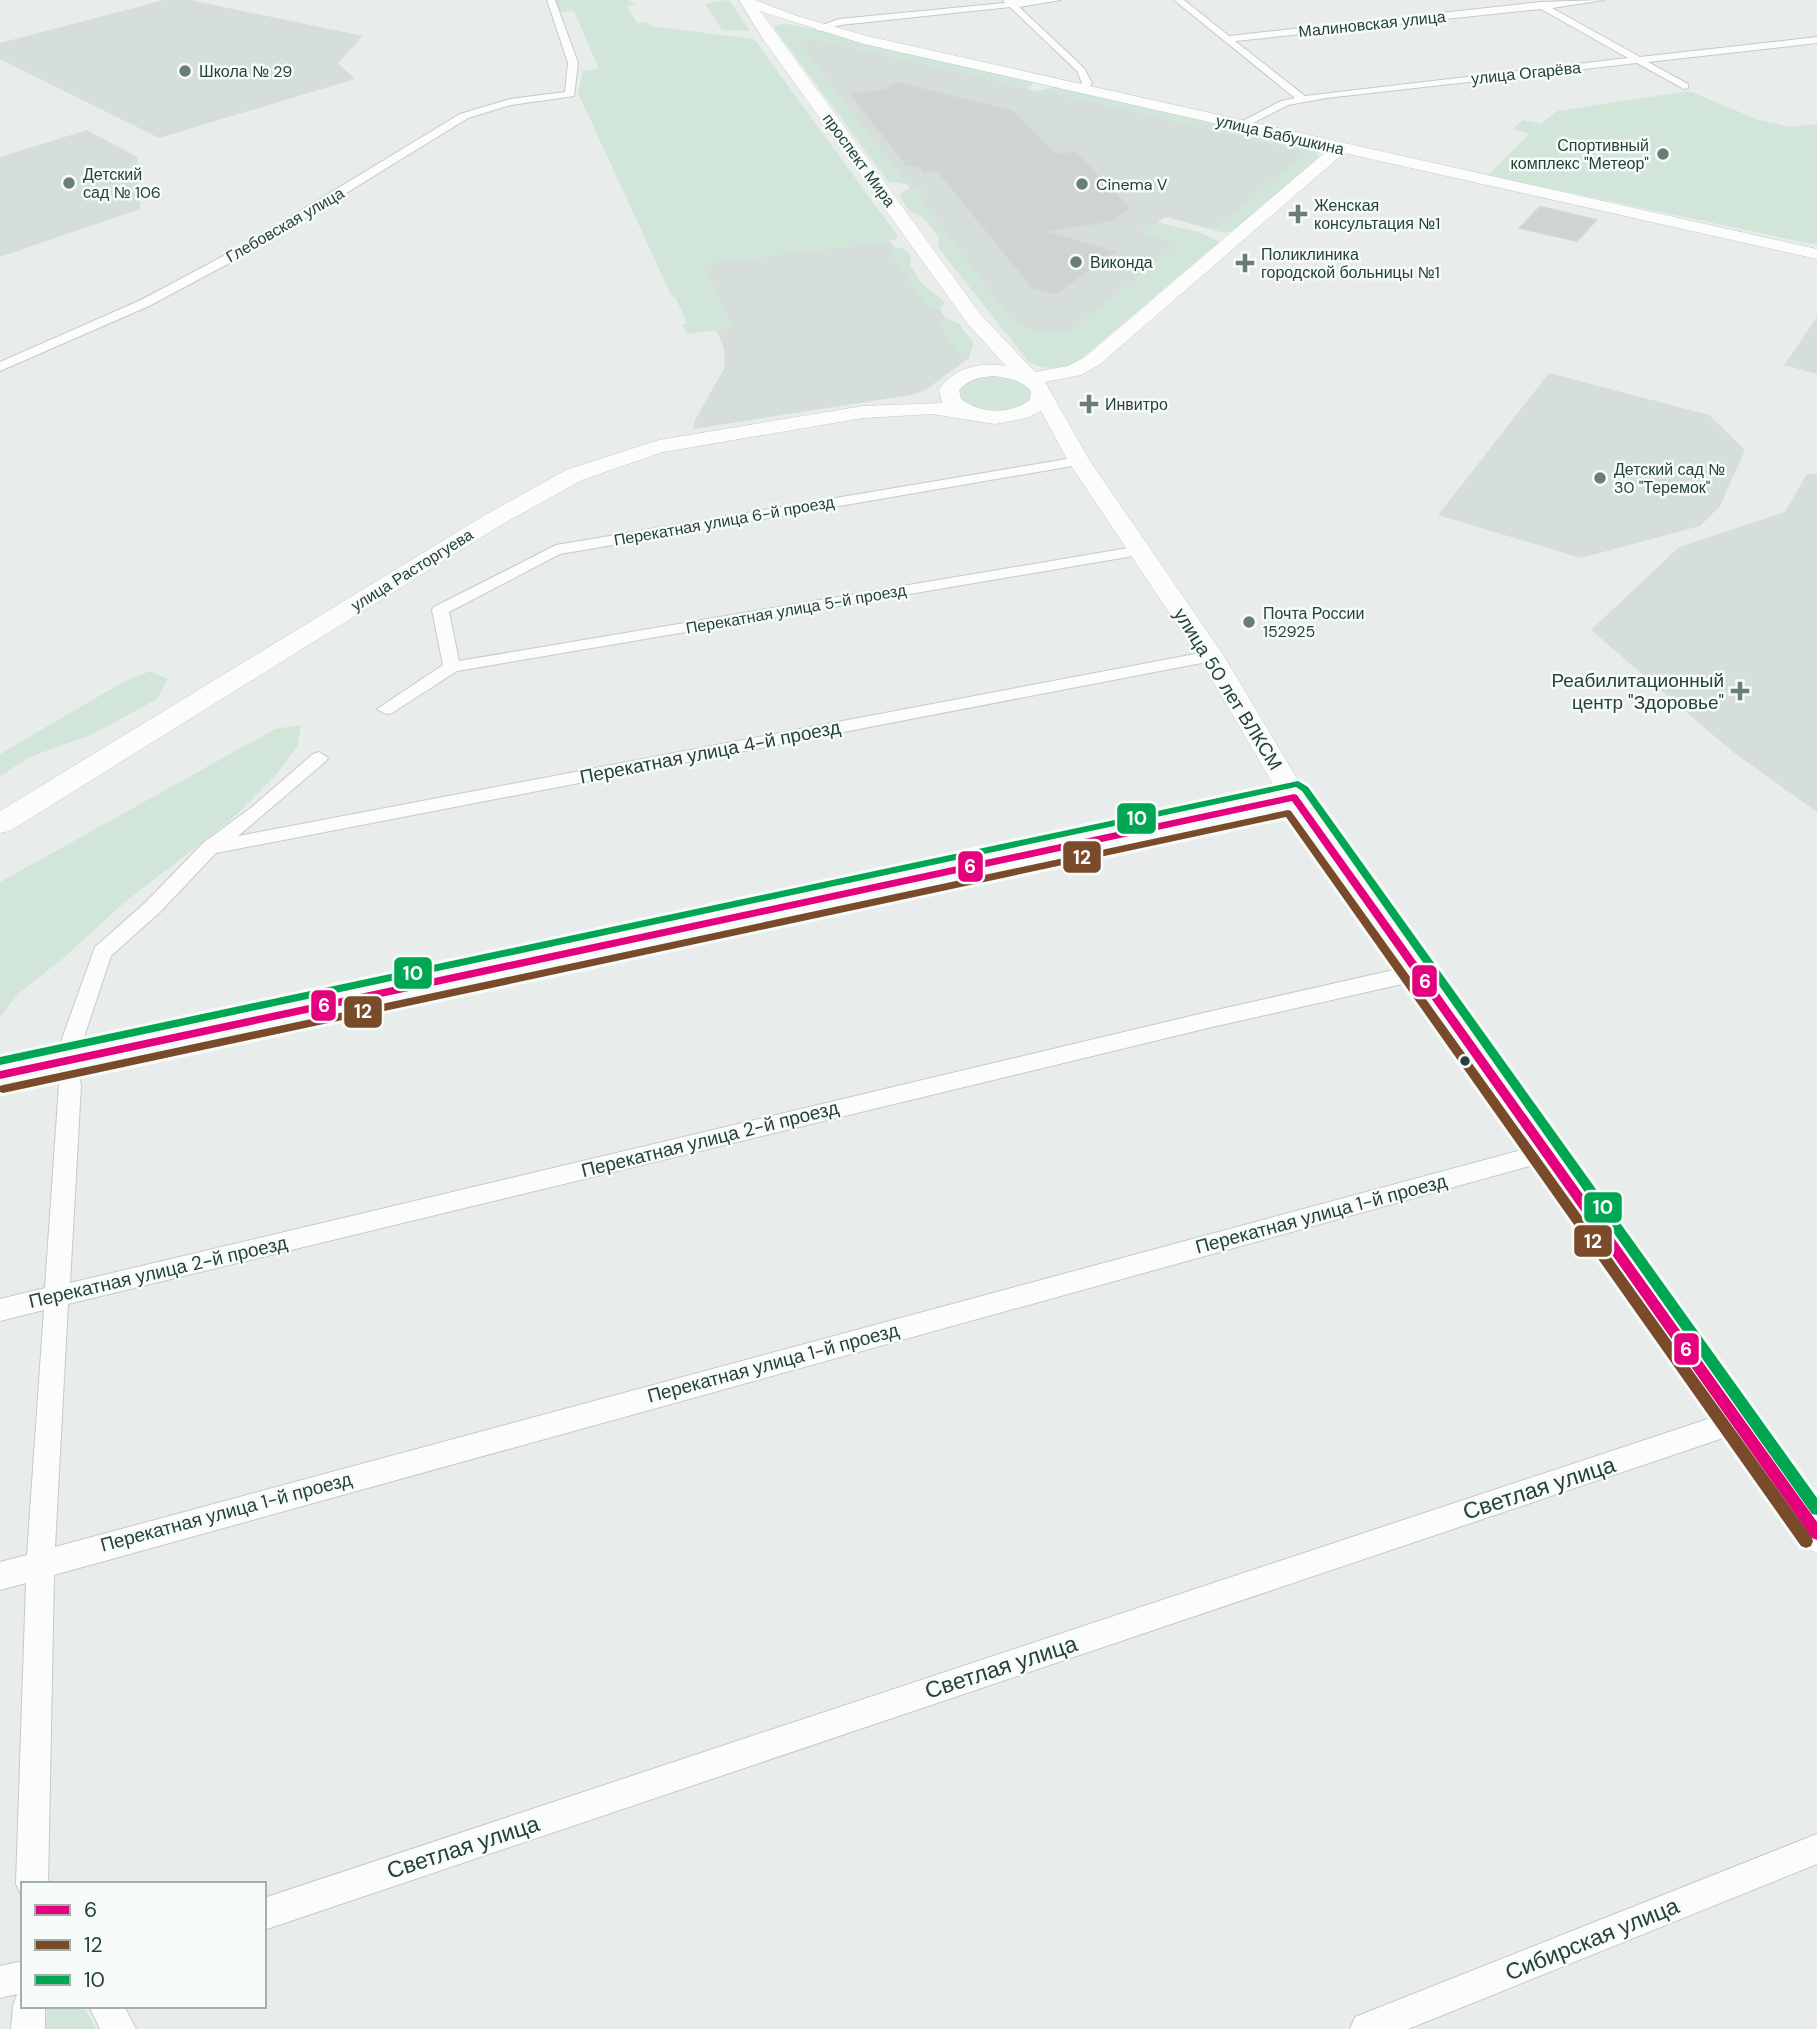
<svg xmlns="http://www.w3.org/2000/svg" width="1817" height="2029" font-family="'DM Sans',sans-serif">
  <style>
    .built { fill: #d6dedb }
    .green { fill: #d1e6d8 }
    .building { fill: #cfd4d2; stroke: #d1d6d4; stroke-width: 2 }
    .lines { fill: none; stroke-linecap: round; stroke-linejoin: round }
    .street-casing { stroke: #c5cac8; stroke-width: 2 }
    .secondary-casing { stroke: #c3cbc8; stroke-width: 1 }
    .street { fill: #fcfcfc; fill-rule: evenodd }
    .secondary { fill: #fcfcfc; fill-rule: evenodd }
    .bus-1-casing { stroke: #f7fbf9; stroke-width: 6 }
    .bus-2-casing { stroke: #f7fbf9; stroke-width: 6 }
    .bus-3-casing { stroke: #f7fbf9; stroke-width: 6 }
    .bus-1 { fill: #e5007d; fill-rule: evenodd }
    .bus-2 { fill: #7a4b2a; fill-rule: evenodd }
    .bus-3 { fill: #00a651; fill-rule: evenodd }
    .poi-dot { fill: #697e78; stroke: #f7fbf9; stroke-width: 2.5 }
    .bus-dot { fill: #24423a; stroke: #f7fbf9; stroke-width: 2.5 }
    .labels { text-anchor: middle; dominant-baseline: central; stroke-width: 5; stroke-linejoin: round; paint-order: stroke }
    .far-street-label { font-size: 16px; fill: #24423a; stroke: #f7fbf9 }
    .far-poi-label { font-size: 16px; fill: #24423a; stroke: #f7fbf9; text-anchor: start }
    .poi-label { font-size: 19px; fill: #24423a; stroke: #f7fbf9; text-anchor: end }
    .street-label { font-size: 19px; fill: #24423a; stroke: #f7fbf9 }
    .near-street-label { font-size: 23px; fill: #24423a; stroke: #f7fbf9 }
    .line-badge { stroke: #f7fbf9; stroke-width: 2.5 }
    .badge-label { font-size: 19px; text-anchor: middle; font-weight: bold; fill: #fff }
  </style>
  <rect width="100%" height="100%" fill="#e8edeb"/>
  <path class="built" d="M164,0h26l173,36 -25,27 17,16 -196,59 -159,-79v-16z
    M783,24l173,42 57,11 18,5 1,3 -5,3 9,3 18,-4 242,55 18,7 5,8 -94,76 -59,-16 -9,5 52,15 10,5 -168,126 -13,-2 -9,-4 -91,-115 1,-9 -15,-20 -15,-8 -9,-13 3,-5 7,-4 -3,-4 -19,-3 -113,-152v-3z
    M87,130l50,27 3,52 -140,48v-100z
    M880,242h11l3,5 13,4 4,5 -1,10 13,19 22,17 -5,7 6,10 13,5 14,19 -4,15 -45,33 -13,4 -218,34 2,-9 30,-53 -1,-19 -8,-18 16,-2 -30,-64z
    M1817,317v57l-33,-9z
    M1549,373l160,42 36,35 -25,56 -20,20 -119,32 -143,-43z
    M1807,474h10v338l-84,-60 -142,-122 88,-83 106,-35z"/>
  <path class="green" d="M555,0h73l8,5 -9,1 10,17 10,-1 3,4 104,13 143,196 -1,4 -15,4 -178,21 30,64 -46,6 -5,-10 5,-1 -12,-26h-3l-94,-204 5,-22 16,-2 -25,-58 -15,1z
    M726,0l4,1 20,30 -28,-1 -17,-26z
    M783,24l12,1 238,58 -8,5h-14l4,-3 -205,-46 -10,5 102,133 10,4 -9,3 -15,-3 -113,-152v-3z
    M1054,87l242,55 18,7 5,8 -86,75 -20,-2 94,-78 -260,-60 -6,3 -5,-4z
    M1689,91l70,29 32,7 26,-3v121l-329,-70 41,-41 -16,-5 10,-9 18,4 16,-13z
    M908,189l18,2 -7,7 97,126 33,10 6,-5 13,4 111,-89 -34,-10 -4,-3 4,-5c15,-5 62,6 74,16l-144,122c-15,5 -31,6 -46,-2l-91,-115 1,-9 -15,-20 -15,-8 -9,-13 3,-5z
    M887,247c16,-1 24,3 23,19l13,19 22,17 -3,5 -12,4z
    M948,319l11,5 14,19 -3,11 -10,1 -24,-35z
    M997,373l37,15 -6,18 -34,7 -33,-10 -6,-14 8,-8z
    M150,671l18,8 -11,20 -64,35 -63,23 -30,19v-22l123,-72z
    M301,725l-4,22 -23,30 -42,42 -107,83 -64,58 -42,33 -19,24v-135l275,-153z
    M47,2006h36l14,23h-51z"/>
  <path class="building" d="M898,83l115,28 43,44 19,-3 54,56 -18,13 -69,10 72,21 -59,42 -23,-7 -95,-117 -13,2 -6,-7 -11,1 -56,-72 34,-4z
    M1540,207l10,2 46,11 -19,21 -57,-13z"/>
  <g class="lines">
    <defs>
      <path id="street" d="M547,0h8l23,63 -4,33 -63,9 -43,13 -216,133 -103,55 -149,65v-9l141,-62 103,-55 216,-131 50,-15 55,-7 3,-29z
        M1003,0h58l-42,7 65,61 8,15 -5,10 -9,-2 4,-8 -5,-12 -67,-64 -170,18 -21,6 -5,-3 25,-9 166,-16z
        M1174,0h10l45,36 312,-34 63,-2 -52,8 88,49 177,-20v6l-169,19 40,22v4l-4,1 -47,-26 -311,35 -38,7 -47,24 -5,-3 1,-2 44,-23 14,-3zM1541,9l87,49 -323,38 -70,-55z
        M1079,457l7,4 -2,3 -524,90 -111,58 10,49 681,-115 8,5 -3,3 -688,117 -65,42 -6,1 -9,-5 66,-44 -11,-55 2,-3 122,-62z
        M1211,651l8,5 -2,4 -1001,193 -56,59 -49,44 -35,105 5,24 -11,198 1142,-272 208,-47 7,3 3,5 -3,5 -7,3 -208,47 -1144,277 -13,243 1492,-404 8,2 3,7 -3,7 -1501,416 -6,309h-25l-2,11 -5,-11 10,-301 -26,7v-28l27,-7 17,-245 -44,11v-22l45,-11 14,-203 -5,-24 41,-114 51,-45 57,-59 49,-36 61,-53 6,-2 9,6 -3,4 -87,74z
        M1738,1409l9,4 4,8 -4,8 -9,4 -1474,497v-32z
        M1817,1834v30l-409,165h-58l5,-12z
        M23,1961v45h22v23h-34l2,-23 4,-12 -17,4v-32z
        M89,2006h35l12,23h-36z"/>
      <path id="secondary" d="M739,0h16l42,16 70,20 950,213v10l-473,-106 -245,212 -18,10 -36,7 45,79 134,195 81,136 512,707v54l-14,-6 -516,-739 -1287,280v-26l1277,-271 -79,-135 -130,-195 -27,-50 -14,7 -32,6 -63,-10 -69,4 -200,34 -81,28 -81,45 -491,306 -10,2v-22l485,-296 81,-45 93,-30 204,-34 79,-3 -3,-13c15,-23 41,-28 67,-24l-39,-43 -204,-284zM760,11l104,33 465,105 -244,208 -17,9 -33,6 -54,-57zM994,376c15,2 27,4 37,15l-1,9c-21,15 -49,14 -69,-1l-2,-9c10,-11 21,-13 35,-14z"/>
    </defs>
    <use href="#street" class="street-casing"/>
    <use href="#secondary" class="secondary-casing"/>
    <use href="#street" class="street"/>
    <use href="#secondary" class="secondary"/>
    <defs>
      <path id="bus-1" d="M1294,794l3,1 520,727v18l-5,-2 -520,-737 -1292,278v-8z"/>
      <path id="bus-2" d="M1288,810l3,1 520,725 2,5 -2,5 -5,2 -5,-2 -515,-729 -1283,276 -3,-1v-6l3,-1z"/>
      <path id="bus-3" d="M1298,781l10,6 509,711v17l-5,-1 -510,-723 -6,-4 -1296,278v-8z"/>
    </defs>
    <use href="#bus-1" class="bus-1-casing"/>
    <use href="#bus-2" class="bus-2-casing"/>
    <use href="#bus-3" class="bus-3-casing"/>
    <use href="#bus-1" class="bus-1"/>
    <use href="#bus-2" class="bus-2"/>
    <use href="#bus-3" class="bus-3"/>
  </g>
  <g class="poi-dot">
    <circle cx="185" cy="71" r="7"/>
    <circle cx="1663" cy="154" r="7"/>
    <circle cx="69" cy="183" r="7"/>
    <circle cx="1082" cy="184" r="7"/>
    <path d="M1294.5 203.5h7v7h7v7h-7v7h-7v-7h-7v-7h7z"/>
    <circle cx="1076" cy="262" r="7"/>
    <path d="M1241.5 252.5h7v7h7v7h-7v7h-7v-7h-7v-7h7z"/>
    <path d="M1085.5 393.5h7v7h7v7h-7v7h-7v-7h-7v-7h7z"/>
    <circle cx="1600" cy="478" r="7"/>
    <circle cx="1249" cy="622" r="7"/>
    <path d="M1736.5 680.5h7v7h7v7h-7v7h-7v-7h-7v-7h7z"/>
  </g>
  <circle class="bus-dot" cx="1465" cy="1061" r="6"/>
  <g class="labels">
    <g class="far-street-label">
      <text transform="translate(1372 24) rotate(-6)">Малиновская улица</text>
      <text transform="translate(1526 73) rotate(-6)">улица Огарёва</text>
      <text transform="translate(1280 135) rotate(13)">улица Бабушкина</text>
      <text transform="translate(859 160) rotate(54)">проспект Мира</text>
      <text transform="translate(285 225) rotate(-30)">Глебовская улица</text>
      <text transform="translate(724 521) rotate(-10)">Перекатная улица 6-й проезд</text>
      <text transform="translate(412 570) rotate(-32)">улица Расторгуева</text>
      <text transform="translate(796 609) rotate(-10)">Перекатная улица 5-й проезд</text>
    </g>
    <g class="far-poi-label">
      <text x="199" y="71">Школа № 29</text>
      <text x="1649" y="145" text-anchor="end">Спортивный<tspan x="1649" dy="18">комплекс "Метеор"</tspan></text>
      <text x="83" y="174">Детский<tspan x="83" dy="18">сад № 106</tspan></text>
      <text x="1096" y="184">Cinema V</text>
      <text x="1314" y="205">Женская<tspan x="1314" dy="18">консультация №1</tspan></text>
      <text x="1261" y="254">Поликлиника<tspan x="1261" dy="18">городской больницы №1</tspan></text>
      <text x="1090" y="262">Виконда</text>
      <text x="1105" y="404">Инвитро</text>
      <text x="1614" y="469">Детский сад №<tspan x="1614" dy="18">30 "Теремок"</tspan></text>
      <text x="1263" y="613">Почта России<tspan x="1263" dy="18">152925</tspan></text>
    </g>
    <g class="poi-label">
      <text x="1724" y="680">Реабилитационный<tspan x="1724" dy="22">центр "Здоровье"</tspan></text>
    </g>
    <g class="street-label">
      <text transform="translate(1228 689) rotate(58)">улица 50 лет ВЛКСМ</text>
      <text transform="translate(710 752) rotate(-11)">Перекатная улица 4-й проезд</text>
      <text transform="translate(710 1139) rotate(-14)">Перекатная улица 2-й проезд</text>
      <text transform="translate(1321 1214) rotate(-15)">Перекатная улица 1-й проезд</text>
      <text transform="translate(158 1272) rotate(-13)">Перекатная улица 2-й проезд</text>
      <text transform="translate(773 1363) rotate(-15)">Перекатная улица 1-й проезд</text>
      <text transform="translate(226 1512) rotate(-15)">Перекатная улица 1-й проезд</text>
    </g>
    <g class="near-street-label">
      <text transform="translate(1539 1488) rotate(-18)">Светлая улица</text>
      <text transform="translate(1001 1667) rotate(-18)">Светлая улица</text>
      <text transform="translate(463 1847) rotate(-18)">Светлая улица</text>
      <text transform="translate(1592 1939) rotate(-22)">Сибирская улица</text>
    </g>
  </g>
  <g class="line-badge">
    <rect x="1116" y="802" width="41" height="33" rx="7" fill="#00a651"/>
    <rect x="1062" y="840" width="40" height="34" rx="7" fill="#7a4b2a"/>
    <rect x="957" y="850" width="27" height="33" rx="7" fill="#e5007d"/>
    <rect x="393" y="956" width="40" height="34" rx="7" fill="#00a651"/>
    <rect x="1411" y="964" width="27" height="34" rx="7" fill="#e5007d"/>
    <rect x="310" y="989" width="27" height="33" rx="7" fill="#e5007d"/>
    <rect x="343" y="995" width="40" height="34" rx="7" fill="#7a4b2a"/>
    <rect x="1583" y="1191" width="40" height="33" rx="7" fill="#00a651"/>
    <rect x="1573" y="1224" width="40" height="34" rx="7" fill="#7a4b2a"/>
    <rect x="1673" y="1332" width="27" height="34" rx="7" fill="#e5007d"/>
  </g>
  <g class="badge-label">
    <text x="1137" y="825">10</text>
    <text x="1082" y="864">12</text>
    <text x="970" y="873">6</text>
    <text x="413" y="980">10</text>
    <text x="1425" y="988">6</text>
    <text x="324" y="1012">6</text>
    <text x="363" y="1018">12</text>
    <text x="1603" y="1214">10</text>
    <text x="1593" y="1248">12</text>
    <text x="1686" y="1356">6</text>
  </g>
  <rect x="21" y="1882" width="245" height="126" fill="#f7fbf9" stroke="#a3b1ad" stroke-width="2"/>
  <rect x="35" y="1905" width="35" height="10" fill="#e5007d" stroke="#a3b1ad" stroke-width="2"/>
  <text x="84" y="1917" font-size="21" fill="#24423a">6</text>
  <rect x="35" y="1940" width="35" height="10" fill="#7a4b2a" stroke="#a3b1ad" stroke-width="2"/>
  <text x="84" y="1952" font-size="21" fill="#24423a">12</text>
  <rect x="35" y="1975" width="35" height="10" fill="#00a651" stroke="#a3b1ad" stroke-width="2"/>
  <text x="84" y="1987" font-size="21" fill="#24423a">10</text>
</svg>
